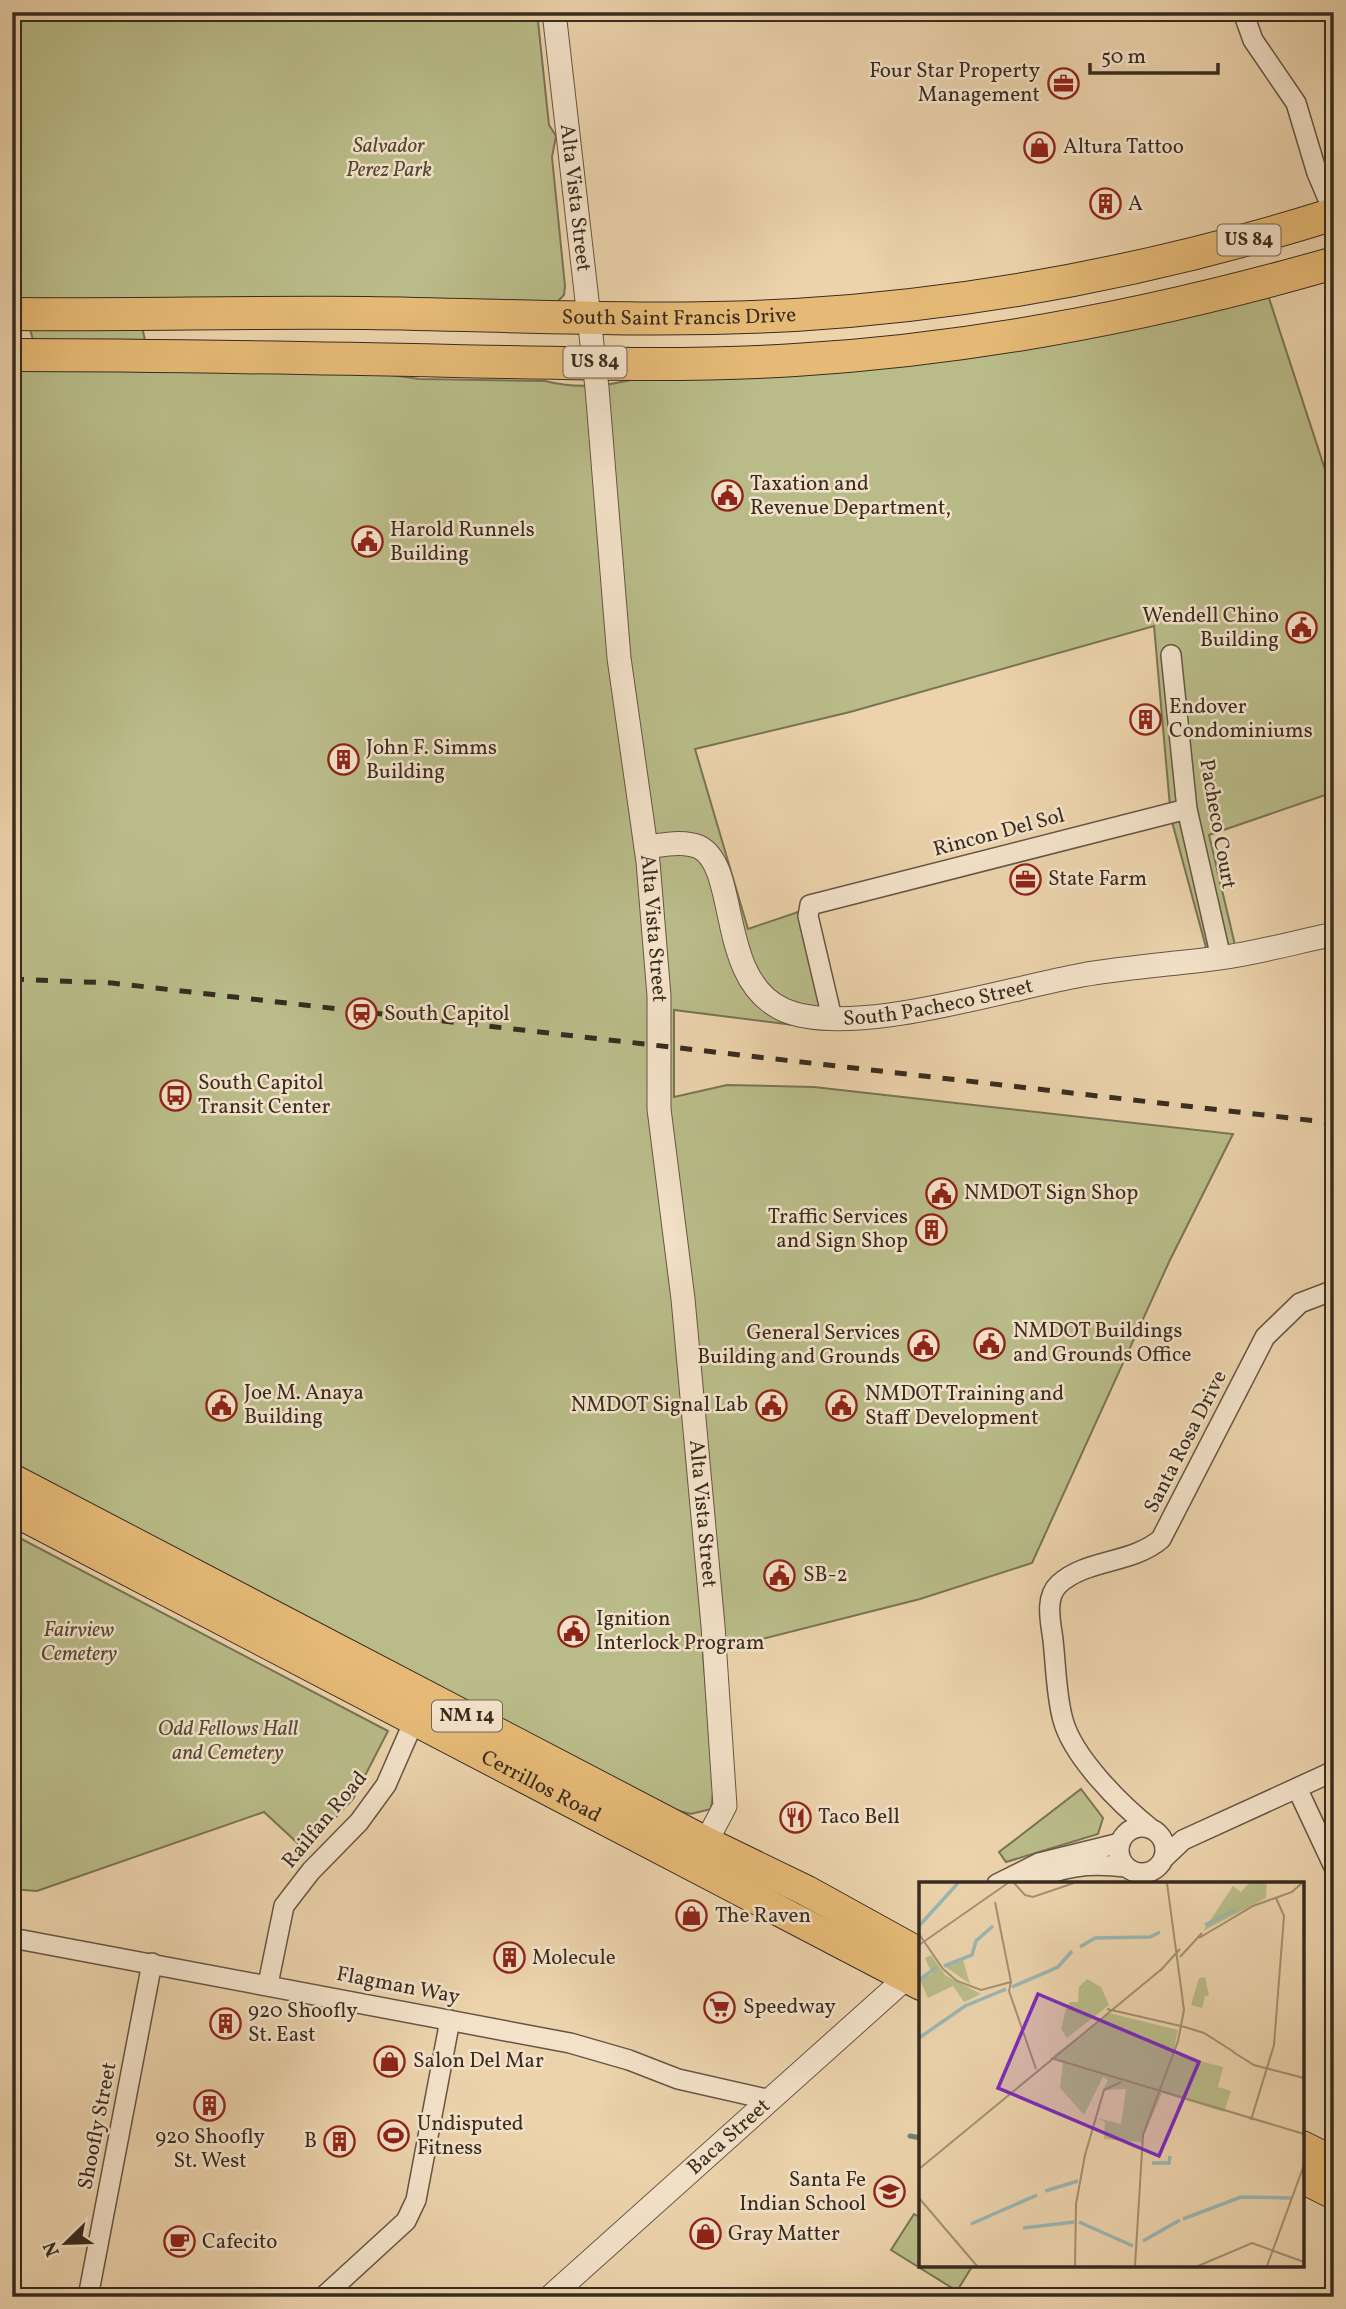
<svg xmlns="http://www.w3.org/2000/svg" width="1346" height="2309" font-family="Vollkorn,serif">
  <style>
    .green { fill: #b9bc89; stroke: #787454; stroke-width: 2 }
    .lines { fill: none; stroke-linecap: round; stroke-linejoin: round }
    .stream { stroke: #737f78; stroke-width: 5 }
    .minor-casing { stroke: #655643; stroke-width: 22 }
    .tertiary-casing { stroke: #655643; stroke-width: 25 }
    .primary-casing { stroke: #382c20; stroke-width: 32 }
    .trunk-casing { stroke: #382c20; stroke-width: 34 }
    .minor { stroke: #f3e2c9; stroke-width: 19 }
    .tertiary { stroke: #f3e2c9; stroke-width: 23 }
    .primary { stroke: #e6ba76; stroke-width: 30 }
    .trunk { stroke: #e6ba76; stroke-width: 32 }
    .rail { stroke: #382c20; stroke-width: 5; stroke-dasharray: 12 12; stroke-linecap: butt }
    .labels { text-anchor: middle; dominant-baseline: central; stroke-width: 5; stroke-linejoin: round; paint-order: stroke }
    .shield { fill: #f3e2c9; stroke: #706353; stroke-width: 2 }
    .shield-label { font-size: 19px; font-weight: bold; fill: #382c20 }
    .poi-label { font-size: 21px; fill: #382c20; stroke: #f3e2c9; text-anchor: start }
    .park-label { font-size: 21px; font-style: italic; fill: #524935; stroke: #f3e2c9 }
    .street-label { font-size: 21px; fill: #382c20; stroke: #f3e2c9 }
    .inset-river { fill: none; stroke: #9ab6b2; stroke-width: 3.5 }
    .inset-road { fill: none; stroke: #a49074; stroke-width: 2 }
    .view { fill: #7b2cbf; fill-opacity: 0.15; stroke: #7b2cbf; stroke-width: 3.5 }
    .inset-edge { fill: none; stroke: #382c20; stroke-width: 3.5 }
  </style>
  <rect width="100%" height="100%" fill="#ecd3ac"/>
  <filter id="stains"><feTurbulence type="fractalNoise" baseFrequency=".00286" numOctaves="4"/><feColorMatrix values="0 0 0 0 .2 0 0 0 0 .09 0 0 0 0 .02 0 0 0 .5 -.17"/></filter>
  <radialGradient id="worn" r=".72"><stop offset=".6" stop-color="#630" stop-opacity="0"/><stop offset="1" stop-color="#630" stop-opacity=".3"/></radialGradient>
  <path class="green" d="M12,12h525l12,113 7,11 -4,21 13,129 -1,9 -10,10 -417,-3 13,63 215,6 54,8 126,2c30,8 75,6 104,-8l618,-81 67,205v295l-125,43 26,110 -28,6 -36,-133 -17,-192 -304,86 -155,37 53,180 53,-18 32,119 -159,-20v87l53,-12 87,2 419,47 -64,128 -137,301 -112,36 -217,55 11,132 -3,23 -20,5 -15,-4 -664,-347v-1099h28l-21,-73 -7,-49z
    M12,1534l376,197 -35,68 -48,51 -41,-38 -227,79 -25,-2z
    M1081,1789l22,29 -5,16 -92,28 -7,-10z
    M914,2214l7,4v47h52l-16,26 -66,-41z"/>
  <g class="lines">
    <path class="stream" d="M910,2136l11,2"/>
    <defs>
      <path id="minor" d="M1243,12l10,28 43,63 21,70 17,40
        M1171,655l16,154 34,149
        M832,1018l-24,-102 2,-11 377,-96
        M1297,1788l37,79
        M1119 1850a23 23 0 1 1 46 0a23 23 0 1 1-46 0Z
        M1150,1828c-30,-24 -77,-71 -87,-108 -7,-25 -7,-54 -10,-80 -2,-17 -9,-42 6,-56 27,-25 73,-20 102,-45l104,-202 35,-34 34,-13
        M1164,1858l19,-18 151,-69
        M997,1884l42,-21 81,-20
        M1029,1884c31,-19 62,-21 97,-17
        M12,1938l558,105 59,17 49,19 93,21
        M268,1984l16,-78 27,-35 48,-49 27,-37 28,-64 -2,-11
        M88,2297l64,-334
        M323,2297l83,-76 10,-21 34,-180"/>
      <g id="tertiary">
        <path id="s1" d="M554,12l43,376 22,270 29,204 11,134v113l24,190 30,327 12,180 -19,36"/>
        <path id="s2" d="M646,847c17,-2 37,-7 53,0 41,20 17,133 85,163 67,29 224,-22 298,-35 46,-8 92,-11 137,-17 39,-5 77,-16 115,-24"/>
        <path id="s3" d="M550,2297l356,-319 8,-14"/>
      </g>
      <g id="primary">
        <path d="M12,1479l694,363 101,49 114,63"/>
        <path id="s4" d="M12,1510l909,475"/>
        <path d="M1302,2146l32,16"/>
        <path d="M1302,2178l32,16"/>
      </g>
      <g id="trunk">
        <path id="s5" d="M12,314c119,1 237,-2 355,-1 143,2 286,10 428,2 184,-11 364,-46 539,-101"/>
        <path d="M12,355c147,0 295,3 442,6 113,2 228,6 341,-1 184,-11 362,-46 539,-97"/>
      </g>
    </defs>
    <use href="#minor" class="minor-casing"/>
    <use href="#tertiary" class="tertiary-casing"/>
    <use href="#primary" class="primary-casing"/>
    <use href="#trunk" class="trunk-casing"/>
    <use href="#minor" class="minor"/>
    <use href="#tertiary" class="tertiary"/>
    <use href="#primary" class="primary"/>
    <use href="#trunk" class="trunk"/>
    <path class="rail" d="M12,979l100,4 1222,140"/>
  </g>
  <defs>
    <symbol id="office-ring" viewBox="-11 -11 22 22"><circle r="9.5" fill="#f3e2c9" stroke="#8f2418" stroke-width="1.5"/><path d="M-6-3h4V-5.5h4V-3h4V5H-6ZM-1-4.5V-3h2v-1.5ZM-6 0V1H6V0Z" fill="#8f2418"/></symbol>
    <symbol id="shop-ring" viewBox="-11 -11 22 22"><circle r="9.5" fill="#f3e2c9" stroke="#8f2418" stroke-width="1.5"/><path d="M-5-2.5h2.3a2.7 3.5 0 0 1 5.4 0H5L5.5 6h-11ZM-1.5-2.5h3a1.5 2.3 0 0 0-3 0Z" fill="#8f2418"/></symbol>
    <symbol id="building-ring" viewBox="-11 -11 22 22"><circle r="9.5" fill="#f3e2c9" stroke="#8f2418" stroke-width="1.5"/><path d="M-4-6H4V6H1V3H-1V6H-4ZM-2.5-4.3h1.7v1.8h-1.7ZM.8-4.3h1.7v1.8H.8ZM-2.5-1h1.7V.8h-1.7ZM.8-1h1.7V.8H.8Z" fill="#8f2418"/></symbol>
    <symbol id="civic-ring" viewBox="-11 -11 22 22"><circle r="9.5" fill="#f3e2c9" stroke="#8f2418" stroke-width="1.5"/><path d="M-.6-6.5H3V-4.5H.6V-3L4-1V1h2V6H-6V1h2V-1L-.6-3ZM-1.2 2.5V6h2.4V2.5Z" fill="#8f2418"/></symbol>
    <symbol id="station-ring" viewBox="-11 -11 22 22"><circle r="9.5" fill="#f3e2c9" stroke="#8f2418" stroke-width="1.5"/><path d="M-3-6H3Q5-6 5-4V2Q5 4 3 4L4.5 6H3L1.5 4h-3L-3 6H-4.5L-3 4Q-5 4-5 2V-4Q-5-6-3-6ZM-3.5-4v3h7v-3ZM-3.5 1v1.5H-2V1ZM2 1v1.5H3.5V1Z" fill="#8f2418"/></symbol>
    <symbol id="bus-ring" viewBox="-11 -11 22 22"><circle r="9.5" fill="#f3e2c9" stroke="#8f2418" stroke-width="1.5"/><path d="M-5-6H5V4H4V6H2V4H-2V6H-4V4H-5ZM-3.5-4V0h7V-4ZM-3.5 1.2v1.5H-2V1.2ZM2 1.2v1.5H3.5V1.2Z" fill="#8f2418"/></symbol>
    <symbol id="restaurant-ring" viewBox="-11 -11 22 22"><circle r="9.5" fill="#f3e2c9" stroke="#8f2418" stroke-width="1.5"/><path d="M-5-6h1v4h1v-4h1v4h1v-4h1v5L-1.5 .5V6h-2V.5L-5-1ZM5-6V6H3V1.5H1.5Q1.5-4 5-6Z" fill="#8f2418"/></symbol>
    <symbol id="supermarket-ring" viewBox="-11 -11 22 22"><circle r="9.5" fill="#f3e2c9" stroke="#8f2418" stroke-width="1.5"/><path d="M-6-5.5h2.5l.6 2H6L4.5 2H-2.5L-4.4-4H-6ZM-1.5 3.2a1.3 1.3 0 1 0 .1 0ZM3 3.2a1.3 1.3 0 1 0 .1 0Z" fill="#8f2418"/></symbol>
    <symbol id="stadium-ring" viewBox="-11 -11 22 22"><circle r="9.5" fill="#f3e2c9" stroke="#8f2418" stroke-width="1.5"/><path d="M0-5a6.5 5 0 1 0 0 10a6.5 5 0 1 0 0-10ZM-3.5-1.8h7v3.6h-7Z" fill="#8f2418"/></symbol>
    <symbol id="school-ring" viewBox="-11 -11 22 22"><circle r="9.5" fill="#f3e2c9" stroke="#8f2418" stroke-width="1.5"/><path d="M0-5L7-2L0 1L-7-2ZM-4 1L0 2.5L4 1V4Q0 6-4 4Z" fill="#8f2418"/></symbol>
    <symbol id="cafe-ring" viewBox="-11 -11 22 22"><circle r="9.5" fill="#f3e2c9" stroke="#8f2418" stroke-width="1.5"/><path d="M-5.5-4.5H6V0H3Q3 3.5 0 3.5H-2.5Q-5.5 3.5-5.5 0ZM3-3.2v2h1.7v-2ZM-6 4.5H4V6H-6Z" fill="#8f2418"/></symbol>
  </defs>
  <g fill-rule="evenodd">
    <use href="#office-ring" x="1046" y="66" width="35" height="35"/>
    <use href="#shop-ring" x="1022" y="130" width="35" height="35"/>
    <use href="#building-ring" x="1088" y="186" width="35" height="35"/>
    <use href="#civic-ring" x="710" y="478" width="35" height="35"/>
    <use href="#civic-ring" x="350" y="524" width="35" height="35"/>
    <use href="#civic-ring" x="1284" y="610" width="35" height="35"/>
    <use href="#building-ring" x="1128" y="702" width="35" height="35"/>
    <use href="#building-ring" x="326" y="742" width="35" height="35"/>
    <use href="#office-ring" x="1008" y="862" width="35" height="35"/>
    <use href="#station-ring" x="344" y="996" width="35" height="35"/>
    <use href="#bus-ring" x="158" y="1078" width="35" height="35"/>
    <use href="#civic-ring" x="924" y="1176" width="35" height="35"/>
    <use href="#building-ring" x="914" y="1212" width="35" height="35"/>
    <use href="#civic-ring" x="972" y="1326" width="35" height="35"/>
    <use href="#civic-ring" x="906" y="1328" width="35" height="35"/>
    <use href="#civic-ring" x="204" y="1388" width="35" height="35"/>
    <use href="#civic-ring" x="754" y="1388" width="35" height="35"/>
    <use href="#civic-ring" x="824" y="1388" width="35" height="35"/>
    <use href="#civic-ring" x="762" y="1558" width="35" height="35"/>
    <use href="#civic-ring" x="556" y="1614" width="35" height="35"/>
    <use href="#restaurant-ring" x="778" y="1800" width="35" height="35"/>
    <use href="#shop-ring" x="674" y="1898" width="35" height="35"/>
    <use href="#building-ring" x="492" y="1940" width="35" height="35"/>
    <use href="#supermarket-ring" x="702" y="1990" width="35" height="35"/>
    <use href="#building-ring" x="208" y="2006" width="35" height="35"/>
    <use href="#shop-ring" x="372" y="2044" width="35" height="35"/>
    <use href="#building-ring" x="192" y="2088" width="35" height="35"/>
    <use href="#stadium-ring" x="376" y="2118" width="35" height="35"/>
    <use href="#building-ring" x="322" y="2124" width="35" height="35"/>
    <use href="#school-ring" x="872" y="2174" width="35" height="35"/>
    <use href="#shop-ring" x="688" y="2216" width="35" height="35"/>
    <use href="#cafe-ring" x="162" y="2224" width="35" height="35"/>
  </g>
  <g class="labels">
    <g class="shield">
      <rect x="1217.5" y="224.5" width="63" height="31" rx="5"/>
      <rect x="563.5" y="346.5" width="63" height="31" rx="5"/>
      <rect x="432" y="1700.5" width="70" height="31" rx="5"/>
    </g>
    <g class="shield-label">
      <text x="1249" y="240">US 84</text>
      <text x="595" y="362">US 84</text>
      <text x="467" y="1716">NM 14</text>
    </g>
    <g class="poi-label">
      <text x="1040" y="71" text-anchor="end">Four Star Property<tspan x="1040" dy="24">Management</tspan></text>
      <text x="1063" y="147">Altura Tattoo</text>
      <text x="1128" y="204">A</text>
      <text x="750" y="484">Taxation and<tspan x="750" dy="24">Revenue Department,</tspan></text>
      <text x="390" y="530">Harold Runnels<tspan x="390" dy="24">Building</tspan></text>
      <text x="1279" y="616" text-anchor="end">Wendell Chino<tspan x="1279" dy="24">Building</tspan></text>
      <text x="1169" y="707">Endover<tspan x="1169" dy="24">Condominiums</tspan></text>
      <text x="366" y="748">John F. Simms<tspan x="366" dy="24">Building</tspan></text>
      <text x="1048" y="879">State Farm</text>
      <text x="384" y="1014">South Capitol</text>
      <text x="198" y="1083">South Capitol<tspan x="198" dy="24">Transit Center</tspan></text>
      <text x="964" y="1193">NMDOT Sign Shop</text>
      <text x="908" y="1217" text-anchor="end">Traffic Services<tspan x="908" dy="24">and Sign Shop</tspan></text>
      <text x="1013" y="1331">NMDOT Buildings<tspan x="1013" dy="24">and Grounds Office</tspan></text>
      <text x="900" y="1333" text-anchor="end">General Services<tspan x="900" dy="24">Building and Grounds</tspan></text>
      <text x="244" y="1393">Joe M. Anaya<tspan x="244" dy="24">Building</tspan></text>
      <text x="865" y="1394">NMDOT Training and<tspan x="865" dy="24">Staff Development</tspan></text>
      <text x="748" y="1405" text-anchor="end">NMDOT Signal Lab</text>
      <text x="803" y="1575">SB-2</text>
      <text x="596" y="1619">Ignition<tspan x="596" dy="24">Interlock Program</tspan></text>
      <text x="818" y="1817">Taco Bell</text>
      <text x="715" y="1916">The Raven</text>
      <text x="532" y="1958">Molecule</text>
      <text x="743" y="2007">Speedway</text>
      <text x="248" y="2011">920 Shoofly<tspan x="248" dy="24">St. East</tspan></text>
      <text x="413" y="2061">Salon Del Mar</text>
      <text x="417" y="2124">Undisputed<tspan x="417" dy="24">Fitness</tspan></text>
      <text x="210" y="2137" text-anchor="middle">920 Shoofly<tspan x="210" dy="24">St. West</tspan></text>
      <text x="317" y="2141" text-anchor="end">B</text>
      <text x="866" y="2180" text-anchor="end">Santa Fe<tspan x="866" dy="24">Indian School</tspan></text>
      <text x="728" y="2234">Gray Matter</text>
      <text x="202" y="2242">Cafecito</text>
    </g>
    <g class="park-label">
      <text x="389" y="146">Salvador<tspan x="389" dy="24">Perez Park</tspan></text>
      <text x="79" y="1630">Fairview<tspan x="79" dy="24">Cemetery</tspan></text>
      <text x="228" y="1729">Odd Fellows Hall<tspan x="228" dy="24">and Cemetery</tspan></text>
    </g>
    <g class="street-label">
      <text stroke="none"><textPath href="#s1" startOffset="187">Alta Vista Street</textPath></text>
      <text stroke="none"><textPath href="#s5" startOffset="667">South Saint Francis Drive</textPath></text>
      <text transform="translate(1217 824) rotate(80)">Pacheco Court</text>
      <text transform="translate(999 833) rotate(-15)">Rincon Del Sol</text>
      <text stroke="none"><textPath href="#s1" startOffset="922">Alta Vista Street</textPath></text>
      <text stroke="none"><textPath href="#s2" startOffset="401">South Pacheco Street</textPath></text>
      <text transform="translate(1186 1442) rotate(-63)">Santa Rosa Drive</text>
      <text stroke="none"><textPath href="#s1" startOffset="1510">Alta Vista Street</textPath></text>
      <text stroke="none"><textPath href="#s4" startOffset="597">Cerrillos Road</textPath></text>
      <text transform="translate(325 1820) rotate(-50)">Railfan Road</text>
      <text transform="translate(398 1986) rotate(11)">Flagman Way</text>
      <text transform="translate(98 2126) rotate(-79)">Shoofly Street</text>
      <text stroke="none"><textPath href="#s3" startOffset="240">Baca Street</textPath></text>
    </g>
  </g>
  <g transform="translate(919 1882)">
    <rect width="385" height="385" fill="#ecd3ac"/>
    <path d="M330,1h18l-1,15 -63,33 30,-45 8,6zM12,73l14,20 36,19 -17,8 -11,-16 -25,12 -8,-18 12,-6 -7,-16zM44,78l7,24 -27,-19zM286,95l4,19h-4l-3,12 -11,-3 8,-27zM168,97l14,8 8,18 -42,33 -6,-9 5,-20 4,-7h8l1,-15zM190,131l69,17 -5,24 50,13 -5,20 13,4 -7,21 -62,-19 -21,49 -37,-3 1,-17 -8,-4 24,6 5,-35 -23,1 5,-10 -5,-3 -19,38 -24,-27 3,-25 -10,-7z" fill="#b9bc89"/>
    <path class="inset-river" d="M286,43l30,-15M0,44l39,-43M161,65l15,-9 55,-1 10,-5M25,84l28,-11 4,-14 17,-15M0,98l18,-13M93,105l46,-20 14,-16M0,156l46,-32 41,-17M233,281h17l1,-7M126,309l33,-10M264,337l58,-22 50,1M160,340l54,24M52,342l66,-29M104,346l51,-6M224,359l37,-21"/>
    <path class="inset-road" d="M95,1l11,12 8,2 41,-14M76,20l16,80 -2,9 27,78M0,52l24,35 14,12 24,9 30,-8M280,56l54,-32 39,-14 10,-9M0,63l89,-62M261,75l22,-24M241,89l20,-22M188,127l78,18M266,145l19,6 30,19M314,170l21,13 50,13M132,176l253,76M332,238l23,-75 10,-129 -8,-18M0,287l244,-201M0,316l58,68M156,384l1,-62 9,-49 19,-65 17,-8M216,384l8,-131 35,-94 6,-31 -17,-127M279,384l54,-23 52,19M348,384l37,-101"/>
    <path class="view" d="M119,112l161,68 -40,94 -161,-68z"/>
    <rect width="385" height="385" class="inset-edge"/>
  </g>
  <rect width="1346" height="2309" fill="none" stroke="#ecd3ac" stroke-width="42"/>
  <rect x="14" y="14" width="1318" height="2281" fill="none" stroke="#382c20" stroke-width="3.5"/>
  <rect x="21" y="21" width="1304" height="2267" fill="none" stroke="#382c20" stroke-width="2"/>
  <g transform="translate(66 2243) rotate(247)" stroke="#f3e2c9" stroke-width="5" paint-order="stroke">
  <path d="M0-5L12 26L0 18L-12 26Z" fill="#382c20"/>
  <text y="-10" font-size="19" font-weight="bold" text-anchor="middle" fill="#382c20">N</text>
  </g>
  <path d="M1090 63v10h128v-10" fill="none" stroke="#382c20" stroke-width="3.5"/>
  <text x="1101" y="63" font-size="21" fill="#382c20" stroke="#f3e2c9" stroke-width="5" paint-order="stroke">50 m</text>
  <rect width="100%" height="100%" filter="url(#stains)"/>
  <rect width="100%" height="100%" fill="url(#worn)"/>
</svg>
